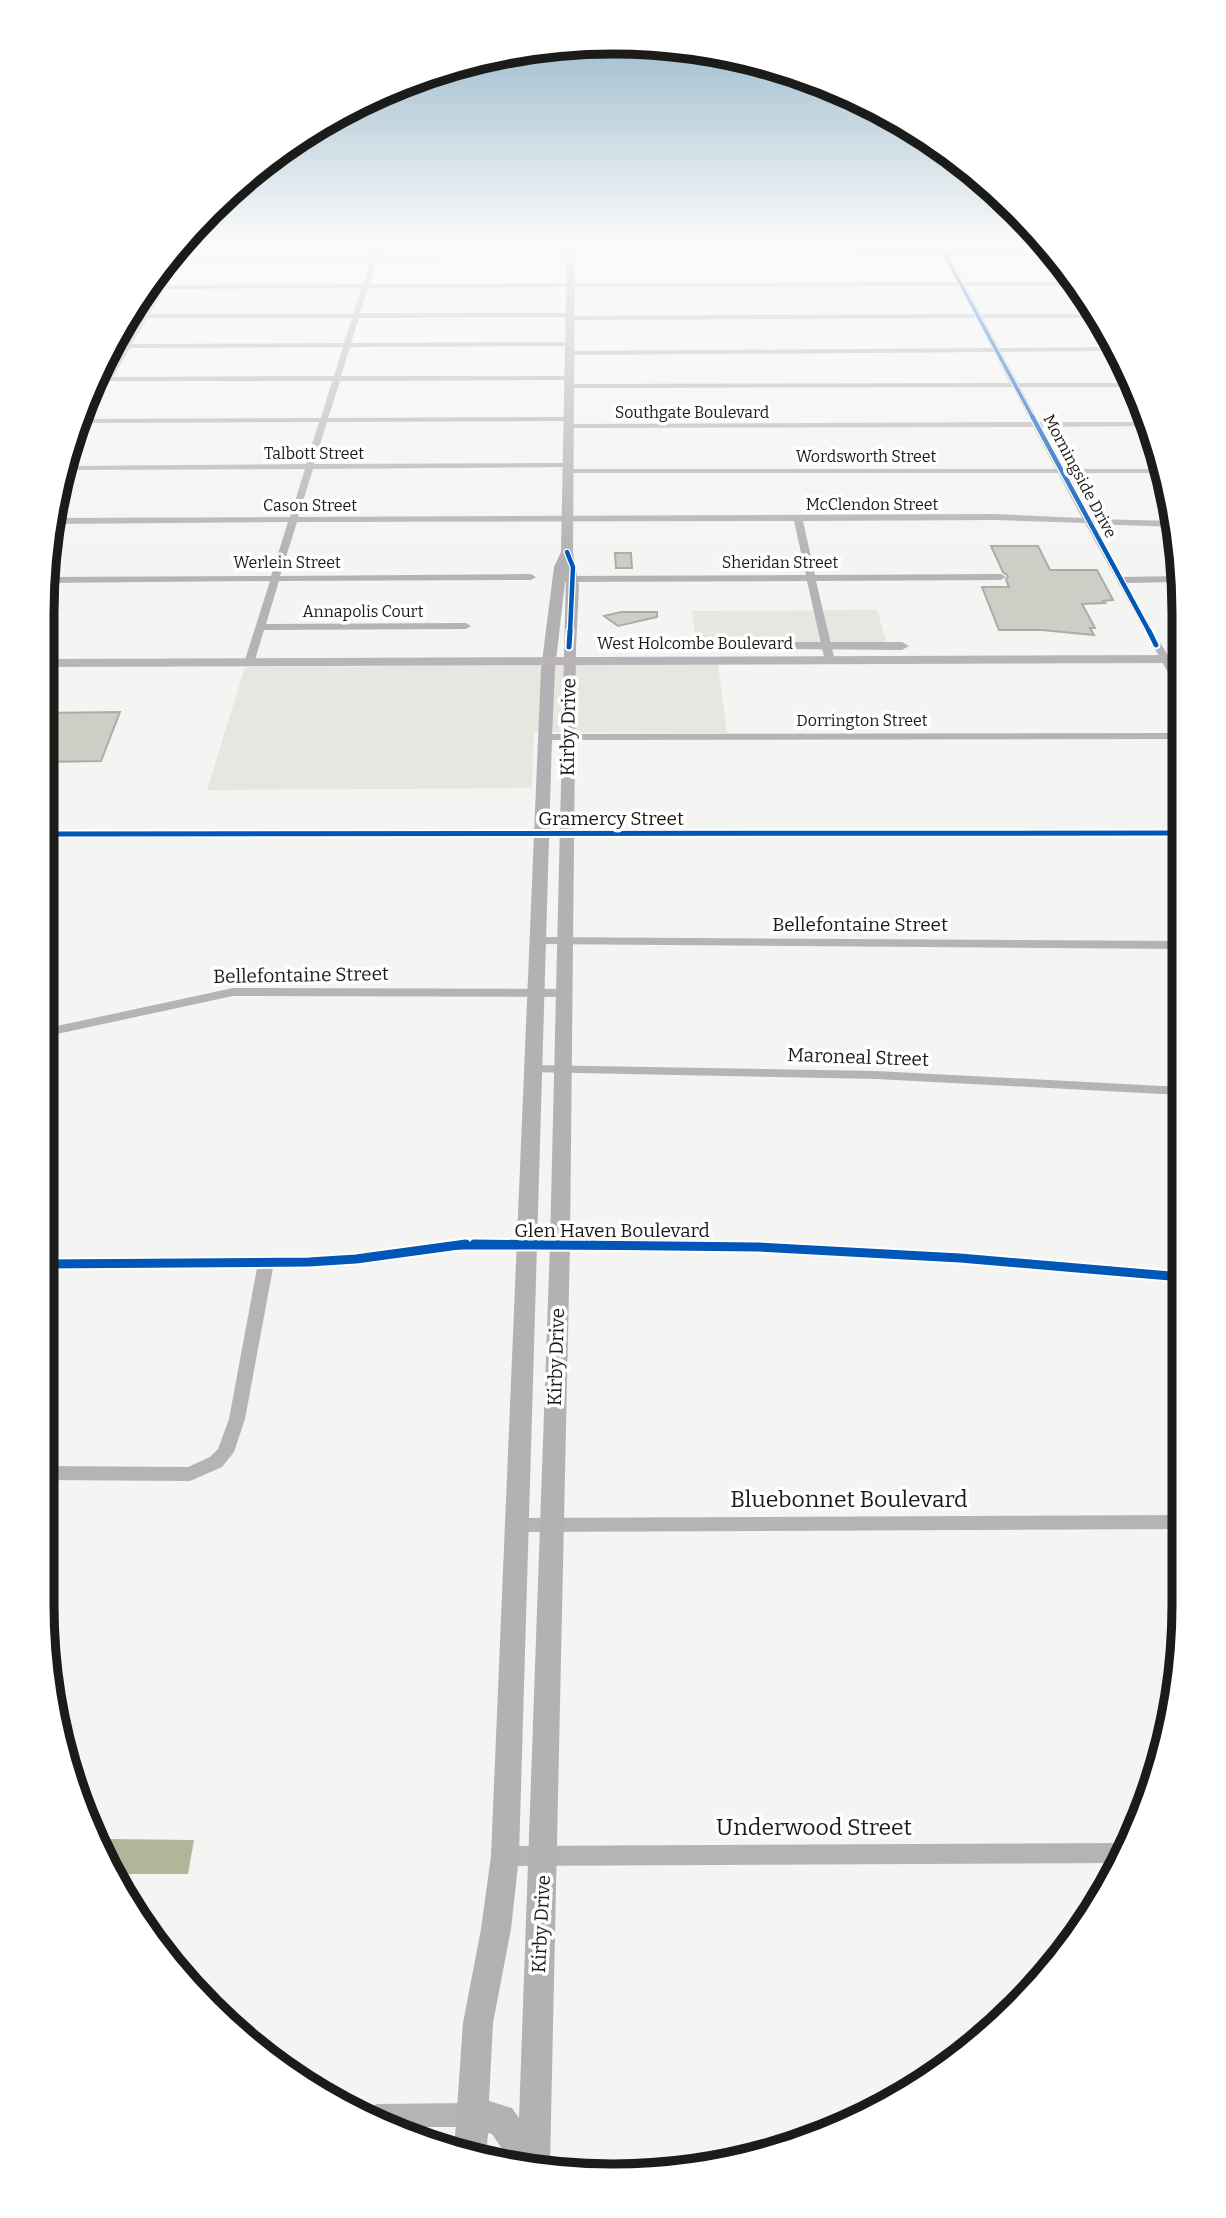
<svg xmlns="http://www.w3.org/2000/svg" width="1226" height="2218" font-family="Bitter,serif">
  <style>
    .built { fill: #e6e7e1 }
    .water { fill: #b2b599 }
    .building { fill: #cecec6; stroke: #acacab; stroke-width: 2 }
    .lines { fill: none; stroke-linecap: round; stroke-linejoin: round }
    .street { fill: #b6b3b6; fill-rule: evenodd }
    .secondary { fill: #b4b1b5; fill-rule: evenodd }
    .primary { fill: #b8b4b8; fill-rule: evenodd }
    .cycleway-far4-casing { stroke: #fffffe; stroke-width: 5 }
    .cycleway-far3-casing { stroke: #fffffe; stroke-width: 7 }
    .cycleway-far2-casing { stroke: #fffffe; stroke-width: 9 }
    .cycleway-far1-casing { stroke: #fffffe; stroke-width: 11 }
    .cycleway-casing { stroke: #fffffe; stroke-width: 13 }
    .cycleway-far4 { stroke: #0057b8; stroke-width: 3.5 }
    .cycleway-far3 { stroke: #0057b8; stroke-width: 4.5 }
    .cycleway-far2 { stroke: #0057b8; stroke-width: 5 }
    .cycleway-far1 { stroke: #0057b8; stroke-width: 7 }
    .cycleway { stroke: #0057b8; stroke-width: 9 }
    .labels { text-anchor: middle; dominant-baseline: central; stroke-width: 7; stroke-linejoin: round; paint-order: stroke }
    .far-street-label { font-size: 16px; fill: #1b1c1a; stroke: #fffffe }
    .street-label { font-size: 19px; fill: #1b1c1a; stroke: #fffffe }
    .near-street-label { font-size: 23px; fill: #1b1c1a; stroke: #fffffe }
    .rim { fill: none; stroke: #1b1c1a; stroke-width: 9 }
  </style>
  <rect width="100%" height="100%" fill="#f4f4f3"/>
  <path class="built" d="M877,610l10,33h-191l-4,-32z
    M718,664l9,69 -193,-1 -2,56 -325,2 38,-123z"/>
  <path class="water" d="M107,1839l87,1 -6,34h-70l-13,-24z"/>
  <path class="building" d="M991,546h47l12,24h47l16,30 -10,1 2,2 -23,1 13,24h-5l4,7 -52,-5h-43l-17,-43h27l-3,-7 2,-4 -5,-4z
    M615,553h16l1,15h-16z
    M621,612h36v5l-39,9 -14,-10z
    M120,712l-19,49 -58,1v-49z"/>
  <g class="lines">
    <path class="street" d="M184,246h6l-5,8h187l5,-8 3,2 -2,6 564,-1 -2,-3 3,-2 5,5h105l2,3 -105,1 14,25h112l3,4h-113l15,28h116l2,4h-116l16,30 114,-1 2,4 -114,1 17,31h113l2,4h-113l19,35h111l2,4 -111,1 23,42h99v4h-97l25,46 84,2 1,6 -83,-3 29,53 57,-1v6l-54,1 55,93v12l-5,-3 -90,-162 -90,-3 -192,1 12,54 186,-1 5,3 -5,3 -185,1 19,80 -5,3 -5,-3 -18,-80 -246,1 -5,-3 5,-3 245,-1 -12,-54 -497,1 -17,54 251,-2 5,3 -5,3 -252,1 -13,43 200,-1 5,3 -5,3 -202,1 -10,33 -5,3 -5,-3 26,-82 -227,2v-6l228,-1 17,-54 -236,2 1,-6 237,-1 15,-48 -244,1v-4l245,-2 13,-42 -234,1 -10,18h-4l11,-24 41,-69h-13l2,-4h13zM944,257l13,25 -588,2 8,-26zM183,258h188l-8,26 -196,1zM959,286l15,28 -401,2 -3,-3h-210l8,-25zM361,288l-8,26h-203l15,-25zM567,317l3,3 406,-2 16,30 -423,3 -4,2 4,2 425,-3 16,31 -441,1 -4,2 4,2 444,-1 18,35 -463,2 -4,2 4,2 465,-1 23,42h-488l-4,2 4,2h490l24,45 -87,-4 -697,3 15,-48 255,-2 4,-2 -4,-2 -254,1 13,-42 242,-1 4,-2 -4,-2 -241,1 12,-37 229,-1 4,-2 -4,-2h-228l9,-29 219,-1 3,-2 -3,-2 -218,1 8,-25zM147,318h205l-8,25 -212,1zM343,347l-9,29 -221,1 17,-29zM110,381h222l-11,37 -233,1z
      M1180,733v6l-635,1 -5,-3 5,-3z
      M1180,830v6l-1137,1v-6z
      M538,937l642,4 1,8 -647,-5 -2,-3z
      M233,988l331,1 6,4 -6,4 -331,-1 -190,41v-8z
      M533,1065l343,6 305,16v8l-305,-16 -348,-7 -2,-3 2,-3z
      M467,1239l291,3 202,11 222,18v12l-222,-20 -202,-11 -291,-3 -111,15 -83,4 -28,151 -11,33 -12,15 -32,14 -148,-1v-14l146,1 22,-10 8,-8 11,-30 28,-151 -215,1v-10l267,-2 47,-3z
      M1182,1515v14l-665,3 -6,-2 -3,-5 3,-5 6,-2z
      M1123,1843l4,1 -8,19 -614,3 -7,-3 -3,-7 3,-7 7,-3z
      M471,2103l8,4 4,8 -4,8 -8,4h-70l-34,-15 2,-4 8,-4z"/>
    <path class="secondary" d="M567,246h8l-2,306 6,35 -3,60 -6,597 -20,921 -47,-5v-10l-11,-16 -4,-1 -2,26 -20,-2 -12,-6 9,-128 18,-94 10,-73 50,-1187 13,-102 7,-15zM566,574l-16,670 -31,874 -7,-10 -23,-7 4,-78 18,-94 8,-73 33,-1119 3,-68z"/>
    <path class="primary" d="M794,642h108l7,4 -7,4 -113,-1 -2,-3z
      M1180,655v8l-1137,4v-8z"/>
    <defs>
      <path id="cycleway-far4" d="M945,255l88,163"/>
      <path id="cycleway-far3" d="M1032,416l118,217
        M567,552l6,15 -3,66"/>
      <path id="cycleway-far2" d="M1149,631l7,14
        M569,647l1,-16
        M43,834l1137,-1"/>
      <path id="cycleway-far1" d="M454,1246h190"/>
      <path id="cycleway" d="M474,1244l284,3 202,11 222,19
        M42,1264l267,-2 47,-3 110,-15"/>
    </defs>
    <use href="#cycleway-far4" class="cycleway-far4-casing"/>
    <use href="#cycleway-far3" class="cycleway-far3-casing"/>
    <use href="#cycleway-far2" class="cycleway-far2-casing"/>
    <use href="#cycleway-far1" class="cycleway-far1-casing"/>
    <use href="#cycleway" class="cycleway-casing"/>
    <use href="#cycleway-far4" class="cycleway-far4"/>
    <use href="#cycleway-far3" class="cycleway-far3"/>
    <use href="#cycleway-far2" class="cycleway-far2"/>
    <use href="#cycleway-far1" class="cycleway-far1"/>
    <use href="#cycleway" class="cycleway"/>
  </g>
  <linearGradient id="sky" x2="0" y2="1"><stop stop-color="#92b4c8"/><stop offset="0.44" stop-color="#fafafa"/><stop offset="1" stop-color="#fafafa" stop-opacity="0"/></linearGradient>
  <rect width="1226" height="557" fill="url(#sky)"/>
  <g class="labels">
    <g class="far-street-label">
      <text x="692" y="412">Southgate Boulevard</text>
      <text x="314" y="453">Talbott Street</text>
      <text x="866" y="456">Wordsworth Street</text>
      <text transform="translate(1080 476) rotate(62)">Morningside Drive</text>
      <text x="872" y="504">McClendon Street</text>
      <text x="310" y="505">Cason Street</text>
      <text x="287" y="562">Werlein Street</text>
      <text x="780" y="562">Sheridan Street</text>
      <text x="363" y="611">Annapolis Court</text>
      <text x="695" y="643">West Holcombe Boulevard</text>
      <text x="862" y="720">Dorrington Street</text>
    </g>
    <g class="street-label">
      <text transform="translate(568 727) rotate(-89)">Kirby Drive</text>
      <text x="611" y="818">Gramercy Street</text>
      <text x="860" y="924">Bellefontaine Street</text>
      <text transform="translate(301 975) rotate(-1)">Bellefontaine Street</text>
      <text transform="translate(858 1057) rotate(2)">Maroneal Street</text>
      <text x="612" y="1230">Glen Haven Boulevard</text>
      <text transform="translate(556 1357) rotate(-88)">Kirby Drive</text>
      <text transform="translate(541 1924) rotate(-87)">Kirby Drive</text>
    </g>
    <g class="near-street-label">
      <text x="849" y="1499">Bluebonnet Boulevard</text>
      <text x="814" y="1827">Underwood Street</text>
    </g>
  </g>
  <path d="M0 0H1226V2218H0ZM613 54H613A559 559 0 0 1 1172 613V1605A559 559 0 0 1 613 2164H613A559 559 0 0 1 54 1605V613A559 559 0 0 1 613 54Z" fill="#fffffe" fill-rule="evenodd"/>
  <path class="rim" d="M613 54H613A559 559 0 0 1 1172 613V1605A559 559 0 0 1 613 2164H613A559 559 0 0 1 54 1605V613A559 559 0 0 1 613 54Z"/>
</svg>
